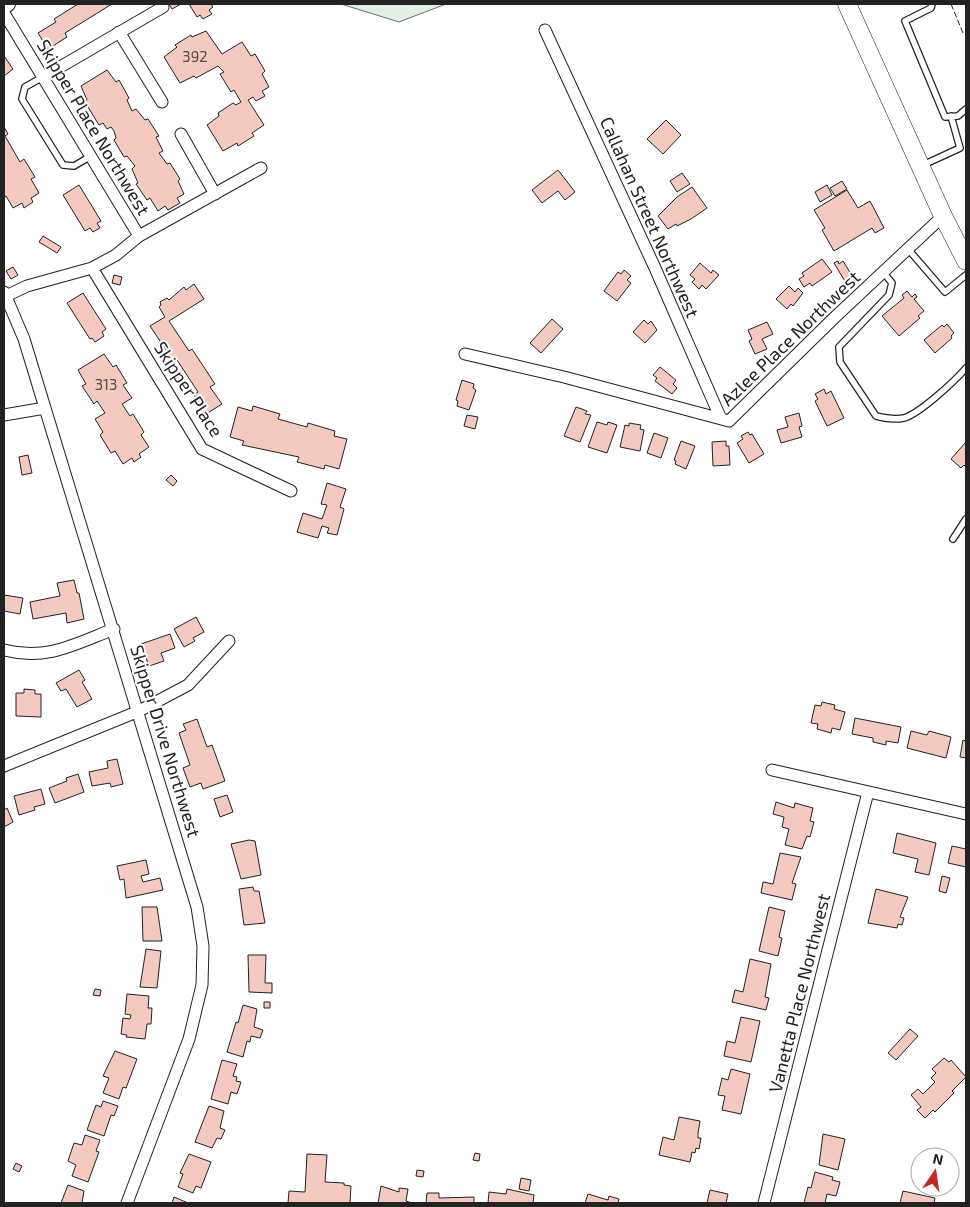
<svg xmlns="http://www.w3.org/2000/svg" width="970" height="1207" font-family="'Exo 2',sans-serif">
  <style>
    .green { fill: #e0efe3; stroke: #6f6f6f }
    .building { fill: #f3c9c0; stroke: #222 }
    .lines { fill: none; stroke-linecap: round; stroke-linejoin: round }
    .service-casing { stroke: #222; stroke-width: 8 }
    .minor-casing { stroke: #222; stroke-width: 13 }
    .tertiary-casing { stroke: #222; stroke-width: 16 }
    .primary-casing { stroke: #222; stroke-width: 19 }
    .service { stroke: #fff; stroke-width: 5.5 }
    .minor { stroke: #fff; stroke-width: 11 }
    .tertiary { stroke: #fff; stroke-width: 14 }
    .primary { stroke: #fff; stroke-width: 18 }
    .fence { stroke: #222; stroke-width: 1; stroke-dasharray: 6 2.5; stroke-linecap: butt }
    .labels { text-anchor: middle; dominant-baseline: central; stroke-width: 4; stroke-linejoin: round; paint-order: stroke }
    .number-label { font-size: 15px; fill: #564c4a }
    .street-label { font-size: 18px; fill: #222; stroke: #fff }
  </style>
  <rect width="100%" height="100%" fill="#fff"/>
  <path class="green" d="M341,4h105l-47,18z"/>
  <path class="building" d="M78,4h34l-47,29 2,4 -19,12 -10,-16 18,-11 -2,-3z
    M169,4h12l-9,5z
    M189,4h22l2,3 -4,3 3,4 -9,5 -3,-4 -3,2z
    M206,31l16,23 20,-12 9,14 4,-2 10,17 -3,3 7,13 -7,4 3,5 -9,5 -3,-4 -5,3 16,25 -12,8 2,3 -16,10 -1,-3 -14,8 -16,-26 12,-9 -1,-3 15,-10 3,2 5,-3 -7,-12 -3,2 -11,-18 4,-2 -6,-6 -22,12 -2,-2 -14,7 -16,-26 13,-10 -2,-2 16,-10 1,2z
    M4,56l9,13 -9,7z
    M107,70l9,12 3,-2 10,18 -2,2 5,11 4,-2 9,11 3,-1 11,17 -3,1 7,14 -4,2 8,11 3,-1 10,16 -2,2 6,13 -7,4 3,5 -12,7 -3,-4 -7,5 -8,-13 -3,2 -11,-16 2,-1 -6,-14 3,-3 -8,-10 -3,1 -10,-17 2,-2 -2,-7 -3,-4 -4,2 -4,-6 -4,2 -14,-23 2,-2 -6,-14z
    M666,120l15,15 -18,19 -16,-15z
    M4,127l4,7 -3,2 15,26 4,-3 11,18 -4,2 8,14 -8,5 2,4 -9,6 -2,-5 -9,5 -7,-12 -2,1z
    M558,170l17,22 -10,8 -7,-9 -16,12 -10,-13z
    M682,173l8,11 -13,8 -7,-11z
    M842,181l5,8 -12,7 -5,-8z
    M79,185l22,36 -4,2 3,5 -7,4 -3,-4 -5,3 -22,-36z
    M827,185l5,10 -12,7 -5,-10z
    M692,187l15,21 -16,11 -14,7 -1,-2 -8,5 -10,-13 19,-19z
    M847,190l11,18 12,-7 14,27 -9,5 -3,-5 -38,23 -12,-21 3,-2 -11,-18z
    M43,236l18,11 -4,6 -18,-11z
    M822,259l10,13 -20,14 -2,-3 -6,4 -5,-8 5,-3 -2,-3z
    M838,261l1,3 4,-3 11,18 -8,4 -12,-20z
    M700,263l11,10 2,-3 6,5 -13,14 -4,-4 -3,4 -7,-7 3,-3 -5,-4z
    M13,267l5,8 -7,4 -5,-8z
    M624,270l7,6 -4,4 4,3 -14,18 -13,-10 14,-19 3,2z
    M114,275l8,2 -2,8 -8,-2z
    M194,284l10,15 -35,22 20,30 3,-2 23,35 -5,3 12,17 -16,10 -12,-19 4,-3 -21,-32 -3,2 -24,-36 15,-9 -6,-10 2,-2 -1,-3 7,-4 2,2 15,-13 2,3z
    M789,286l6,6 3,-4 5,5 -10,13 -2,-2 -4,5 -11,-10z
    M907,291l5,6 3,-3 2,3 -3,2 10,12 -6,5 2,2 -21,18 -17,-20 22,-18 -2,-3z
    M83,293l23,36 -4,3 2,4 -9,6 -3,-4 -2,1 -23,-36z
    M552,319l11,10 -22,24 -11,-10z
    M644,320l4,4 3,-3 6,9 -12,13 -12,-11z
    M767,322l6,12 -11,5 5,10 -12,5 -6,-13 3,-2 -4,-9z
    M947,324l7,9 -3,3 1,2 -17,15 -11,-13 18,-15 2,2z
    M104,354l9,13 3,-2 11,18 -4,2 9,13 -10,6 8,12 3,-2 11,18 -3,3 8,12 -10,7 2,3 -7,5 -2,-4 -9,6 -8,-13 -4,2 -11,-18 3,-3 -8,-13 10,-6 -8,-12 -3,3 -12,-18 4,-2 -8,-14z
    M660,367l16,13 -3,4 4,4 -5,6 -17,-13 2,-3 -4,-3z
    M462,380l12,4 -1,4 3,2 -7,20 -12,-4 1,-5 -2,-1z
    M824,389l2,5 5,-3 13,27 -17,8 -12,-25 3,-2 -3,-5z
    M253,406l27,8 -2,5 29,8 1,-4 27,8 -1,5 13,3 -8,30 -14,-4 -1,4 -27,-7 2,-5 -57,-12 2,-4 -14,-4 8,-30 14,4z
    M576,407l11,4 -2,3 6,1 -11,27 -16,-6z
    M799,413l3,13 -3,1 3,10 -21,6 -4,-13 11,-3 -3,-10z
    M467,415l11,2 -3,12 -11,-3z
    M597,422l10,3 1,-3 9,3 -10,28 -19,-6z
    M629,423l12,2 -1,4 4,1 -4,21 -20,-4 5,-22 4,1z
    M748,432l2,3 2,-1 12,20 -15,9 -12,-20 6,-4 -2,-3z
    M654,433l14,5 -7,20 -14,-5z
    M681,441l14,5 -9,23 -11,-5 1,-3 -2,-1z
    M726,441v5h3l1,19 -17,1 -1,-24z
    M966,442v25l-2,-2 -3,3 -10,-9z
    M28,455l4,18 -10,2 -3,-18z
    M171,475l6,6 -4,5 -7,-6z
    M327,483l19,6 -6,18 4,2 -7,26 -10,-2 2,-5 -7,-2 -4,12 -21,-6 6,-19 19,6 5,-14 -6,-1z
    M74,580l3,13h2l5,26 -17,4 -1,-10 -33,6 -3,-17 30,-6 -3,-13z
    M4,595l19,3 -3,16 -16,-3z
    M196,617l8,15 -11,6 2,3 -11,6 -10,-18z
    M170,634l5,14 -14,5 3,8 -15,5 -8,-22z
    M79,670l6,10 -3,2 10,17 -15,8 -11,-18 -5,2 -5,-8z
    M24,689l11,1v4h6v23l-25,-1v-23h8z
    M822,702l13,3 -1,4 11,3 -5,18 -8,-2 -1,5 -14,-4 1,-5 -7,-1 4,-18 6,1z
    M855,718l46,9 -3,16 -12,-2v4l-13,-3v-4l-21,-4z
    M197,719l10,28 5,-2 13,36 -22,8 -2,-6 -11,4 -7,-19 7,-3 -11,-32 7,-3 -3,-6z
    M911,731l16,4 2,-4 22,6 -5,21 -39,-10z
    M963,740l3,1v17l-6,-1z
    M117,759l6,25 -12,3 -1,-4 -18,3 -3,-14 19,-4 -1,-7z
    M78,774l6,18 -29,11 -6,-15 18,-7 -1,-3z
    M41,789l4,15 -11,3 1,3 -16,5 -5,-19z
    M227,795l6,17 -13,5 -6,-18z
    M776,802l18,6 1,-5 18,5 -3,13 4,1 -4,15 -3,-1 -5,13 -17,-4 4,-16 -7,-2 2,-10 -11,-3z
    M7,808l6,14 -9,5v-17z
    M897,833l39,10 -7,32 -14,-3 3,-13 -25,-6z
    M249,840l6,1 6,34 -20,4 -10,-35z
    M952,846l14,3v18l-18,-4z
    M780,853l21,4 -9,26 4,1 -4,16 -31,-7 2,-11 10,2z
    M146,860l3,14 -8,2 2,6 17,-4 3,12 -37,8 -2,-19 -4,1 -3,-14z
    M942,876l8,2 -4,15 -7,-2z
    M253,887l1,4h5l6,32 -21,2 -5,-36z
    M876,889l32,8 -8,20 4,1 -2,7 -4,-1 -1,4 -29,-5z
    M142,907h15l5,34h-19z
    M769,907l16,4 -6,26 3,1 -4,18 -19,-5z
    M146,949l15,2 -4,37 -17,-1z
    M248,955h18l-1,28h7v10l-23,-1z
    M750,959l21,5 -6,33 4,1 -3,12 -34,-8 3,-12 8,2z
    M95,989l6,1 -1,6 -7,-1z
    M127,994l22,2 -1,12h4l-1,16h-4l-2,15 -19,-2 1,-2 -6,-1 2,-16 7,1 1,-4 -6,-1z
    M264,1002h6v6h-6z
    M243,1005l14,4 -3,18 9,3 -3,8 -9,-2 -1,6 -3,-1 -4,16 -16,-5 9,-30 2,1z
    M741,1017l19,4 -9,41 -27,-6 3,-15 8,2z
    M910,1029l8,7 -22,24 -8,-7z
    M115,1051l22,8 -11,29 -3,-1 -4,12 -16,-6 6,-15 -6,-2z
    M944,1058l5,4 2,-2 15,17 -14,14 2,2 -19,19 -2,-2 -8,8 -8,-8 4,-3 -10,-12 7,-6 5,5 12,-12 -4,-4 5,-5 -4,-4z
    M222,1060l15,4 -4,12 4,1 -1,4 5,1 -4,12 -6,-2 -3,12 -17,-5z
    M731,1069l19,5 -9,40 -19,-4 3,-14 -7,-1 4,-17 6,2z
    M103,1101l15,5 -4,10 -3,-1 -7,21 -17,-6 9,-25 5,2z
    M209,1106l15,5 -4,17 5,2 -4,9 -4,-1 -5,10 -17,-6z
    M679,1117l21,4 -2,12v5h3l-2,11 -3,-1 -1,5 -3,-1 -2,10 -31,-7 4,-18 11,3z
    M823,1134l22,5 -7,31 -19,-5z
    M85,1135l15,5 -4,11 3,1 -11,30 -16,-6 4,-11 -8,-4 6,-18 8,2z
    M475,1153l5,1 -1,7 -6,-1z
    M189,1154l22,8 -10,26 -5,-2 -3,7 -15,-6 5,-13 -3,-1z
    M307,1154l20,1 -2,27 19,1v2l7,1 -1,17h-62l1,-12 16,1z
    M16,1163l6,3 -3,6 -6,-3z
    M417,1170l7,1 -1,6 -7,-1z
    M815,1172l18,5 -1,3 8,2 -4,14 -9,-2 -2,9h-21l4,-16 3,1z
    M521,1178l10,2 -2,11 -10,-2z
    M68,1185l16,6 -2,12h-21z
    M381,1186l18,6v-4l9,1 -2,12 6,2h-34z
    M507,1189l27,6 -1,8h-45l1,-11 17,2z
    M710,1190l18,4 -2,9h-19z
    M903,1191l32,7 -1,5h-34z
    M427,1193h12v5l35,-1v6h-48z
    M588,1194l20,6 1,-4 10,3 -1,4h-33z
    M174,1197l14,6h-16z"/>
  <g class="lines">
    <defs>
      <path id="service" d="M932,4l-1,4 -26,13 40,96 13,-1 8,-7
        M43,77l-18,10 -3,12 41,66 11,1 17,-10
        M923,165l37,-17 -9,-32
        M908,249l37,43 21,-17
        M883,272l9,11 -3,12 -50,52 1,15 36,54c9,2 18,4 28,2 15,-4 51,-37 62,-50
        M953,539l13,-20"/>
      <path id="minor" d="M4,13l135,223
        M545,30l110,238 66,151
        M119,32l43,70
        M43,77l120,-70
        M181,134l34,60
        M92,268l110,181 89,42
        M4,292l20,47 173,568 6,39 -1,39 -13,54 -62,164
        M6,296l21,-10 65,-18 24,-13 23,-19 122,-68
        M465,354l99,23 165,44 105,-103 109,-102
        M4,415l41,-7
        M4,650c43,11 71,-6 110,-21
        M4,766l135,-55 49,-26 41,-44
        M772,770l194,44
        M764,1203l104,-411"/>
      <path id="tertiary" d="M4,7l4,-3"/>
      <path id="primary" d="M847,4l96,212 23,45"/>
    </defs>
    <use href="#service" class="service-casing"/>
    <use href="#minor" class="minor-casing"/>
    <use href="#tertiary" class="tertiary-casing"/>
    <use href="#primary" class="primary-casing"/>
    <use href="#service" class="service"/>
    <use href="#minor" class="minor"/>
    <use href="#tertiary" class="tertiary"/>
    <use href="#primary" class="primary"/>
    <path class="fence" d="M951,4l12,29 3,-2"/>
  </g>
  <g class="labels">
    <g class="number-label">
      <text x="195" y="56">392</text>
      <text x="106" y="384">313</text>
    </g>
    <g class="street-label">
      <text transform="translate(94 127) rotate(59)">Skipper Place Northwest</text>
      <text transform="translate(650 217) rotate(66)">Callahan Street Northwest</text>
      <text transform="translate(790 338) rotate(-44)">Azlee Place Northwest</text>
      <text transform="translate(189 389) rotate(57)">Skipper Place</text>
      <text transform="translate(166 741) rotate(73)">Skipper Drive Northwest</text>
      <text transform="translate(799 993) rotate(-76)">Vanetta Place Northwest</text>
    </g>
  </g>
  <rect width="970" height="1207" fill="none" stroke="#222222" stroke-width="10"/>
  <g transform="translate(935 1172) rotate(13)"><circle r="24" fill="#ffffff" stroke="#a7a7a7"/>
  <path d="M0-4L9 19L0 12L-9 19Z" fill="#c62828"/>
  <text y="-8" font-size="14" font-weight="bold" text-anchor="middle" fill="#222222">N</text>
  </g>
</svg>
